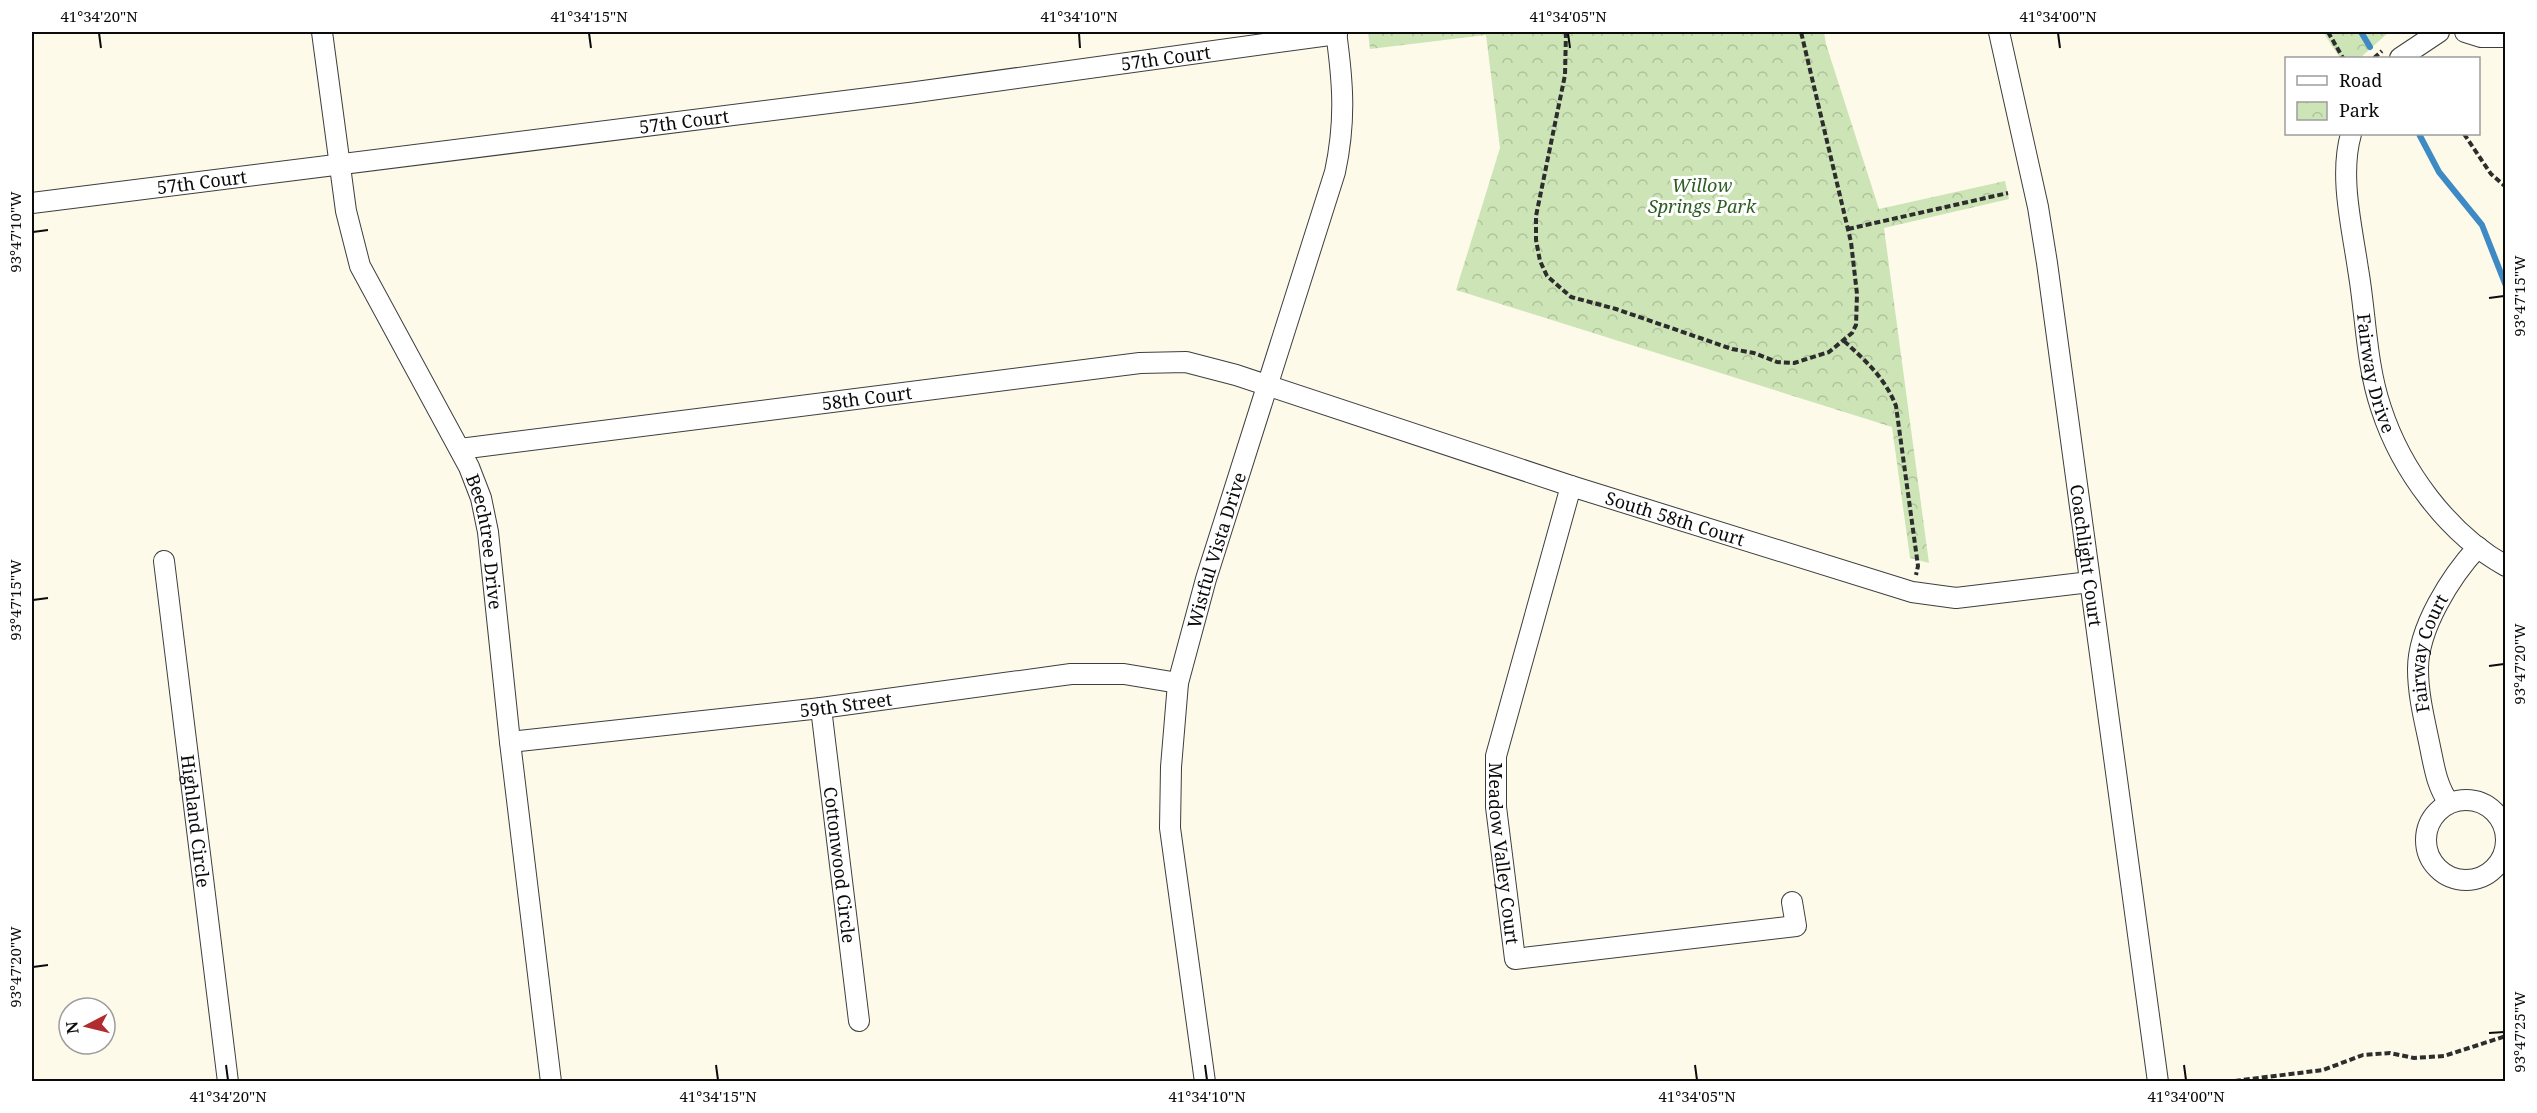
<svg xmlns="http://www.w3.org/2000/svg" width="2537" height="1113" font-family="'Noto Serif',serif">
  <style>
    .park { fill: url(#park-crowns) }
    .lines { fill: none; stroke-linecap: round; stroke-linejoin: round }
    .stream { stroke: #3e8ac4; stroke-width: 6 }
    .minor-casing { stroke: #3e3e3e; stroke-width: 22 }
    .path { stroke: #2d2d2d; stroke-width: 4; stroke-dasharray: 6 3; stroke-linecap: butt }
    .minor { stroke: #fff; stroke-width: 20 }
    .ticks { fill: none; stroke: #0b0b0b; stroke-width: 2 }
    .labels { text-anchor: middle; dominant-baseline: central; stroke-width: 6; stroke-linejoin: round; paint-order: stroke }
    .street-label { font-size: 18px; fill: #0b0b0b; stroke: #fff }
    .park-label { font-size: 18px; font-style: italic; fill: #2b5d20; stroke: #fff }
    .neatline { fill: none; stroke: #0b0b0b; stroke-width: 2 }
    .ticks-label { font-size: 15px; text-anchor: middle; fill: #0b0b0b }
  </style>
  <defs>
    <pattern id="park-crowns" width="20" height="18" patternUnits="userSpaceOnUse" patternTransform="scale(1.5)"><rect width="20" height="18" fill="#cde5b6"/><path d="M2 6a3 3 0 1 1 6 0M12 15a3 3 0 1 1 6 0" fill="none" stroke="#afc39b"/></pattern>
  </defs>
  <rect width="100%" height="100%" fill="#fefaea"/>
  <path class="park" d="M1368,32h456l2,12 53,165 126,-28 4,18 -125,29 45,335 -19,-5 -18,-131 -436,-137 44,-142 -14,-113 -116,14z
    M2323,32h66l-29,26h-20z"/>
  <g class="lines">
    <path class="stream" d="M2361,32l9,15
      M2419,134l20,38 43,53 24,61"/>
    <defs>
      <g id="minor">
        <path id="s1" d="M322,32l24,179 14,55 109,201 12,31 7,34 22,210 41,340"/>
        <path id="s2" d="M1999,32l39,175 9,56 111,819"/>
        <path d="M2465,32l16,5h25"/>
        <path d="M2400,58l39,-26"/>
        <path id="s3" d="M2351,134c-12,42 1,93 7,135 8,46 8,95 23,139 20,62 67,126 125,158"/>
        <path id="s4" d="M32,203l877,-110 428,-59"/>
        <path id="s5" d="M460,449l680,-86 46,-1 50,13 335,111 341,106 44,6 134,-16"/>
        <path id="s6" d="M1571,486l-75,270v51l19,152 281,-33 -4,-24"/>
        <path id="s7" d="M164,561l64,521"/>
        <path id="s8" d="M821,708l38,313"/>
        <path id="s9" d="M510,742l311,-34 250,-34h53l54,9"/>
        <circle cx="2466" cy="840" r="40"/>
        <path id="s10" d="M2449,803c-13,-18 -15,-38 -20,-61 -5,-24 -11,-48 -11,-73 0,-41 33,-93 60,-122"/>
        <path id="s11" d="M1205,1082l-35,-254 1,-61 7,-84 28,-104 129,-407c11,-51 8,-90 1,-140"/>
      </g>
    </defs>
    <use href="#minor" class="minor-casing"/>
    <path class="path" d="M1566,32l-1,43 -29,141v24l4,21 7,15 24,21 45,12 116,40 22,4 23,9 17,1 35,-11 23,-19 4,-8 1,-31 -6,-52 -50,-210
      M2328,32l15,26
      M2374,58l8,-7
      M2464,134l27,40 15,13
      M1848,229l160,-36
      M1844,341c22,20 41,37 52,65l22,160 -2,9
      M2226,1082l97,-12 40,-15 27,-2 24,5 30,-2 62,-20"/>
    <use href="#minor" class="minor"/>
  </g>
  <path class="ticks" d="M99,33l2,15M589,33l2,15M1079,33l1,15M1568,33l2,15M2058,33l2,15M33,232l15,-2M2489,298l15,-2M33,600l15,-2M2489,666l15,-2M33,967l15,-2M2489,1033l15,-1M226,1065l2,15M716,1065l2,15M1205,1065l2,15M1695,1065l2,15M2184,1065l2,15"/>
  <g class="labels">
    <g class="street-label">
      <text stroke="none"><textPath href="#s4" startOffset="1143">57th Court</textPath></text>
      <text stroke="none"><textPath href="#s4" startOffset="657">57th Court</textPath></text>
      <text stroke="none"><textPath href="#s4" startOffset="171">57th Court</textPath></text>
      <text stroke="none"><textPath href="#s3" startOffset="242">Fairway Drive</textPath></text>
      <text stroke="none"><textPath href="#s5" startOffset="410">58th Court</textPath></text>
      <text stroke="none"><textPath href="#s5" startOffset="1245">South 58th Court</textPath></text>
      <text stroke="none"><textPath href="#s1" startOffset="543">Beechtree Drive</textPath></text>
      <text stroke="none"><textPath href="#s11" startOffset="540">Wistful Vista Drive</textPath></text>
      <text stroke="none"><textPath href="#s2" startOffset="531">Coachlight Court</textPath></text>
      <text stroke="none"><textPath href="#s10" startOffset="156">Fairway Court</textPath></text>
      <text stroke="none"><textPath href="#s9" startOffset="338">59th Street</textPath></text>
      <text stroke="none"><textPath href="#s7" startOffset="262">Highland Circle</textPath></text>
      <text stroke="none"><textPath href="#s6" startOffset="378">Meadow Valley Court</textPath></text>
      <text stroke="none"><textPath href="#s8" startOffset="158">Cottonwood Circle</textPath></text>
    </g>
    <g class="park-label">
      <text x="1702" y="185">Willow<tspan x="1702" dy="21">Springs Park</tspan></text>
    </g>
  </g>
  <rect width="2537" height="1113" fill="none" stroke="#ffffff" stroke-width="66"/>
  <rect x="2285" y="57" width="195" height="78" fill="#ffffff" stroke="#9d9d9d" stroke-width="1.5"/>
  <rect x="2297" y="76" width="30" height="9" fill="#ffffff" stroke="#9d9d9d" stroke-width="1.5"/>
  <text x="2339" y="87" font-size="18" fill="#0b0b0b">Road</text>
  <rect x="2297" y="102" width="30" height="18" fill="url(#park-crowns)" stroke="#9d9d9d" stroke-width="1.5"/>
  <text x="2339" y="117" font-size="18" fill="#0b0b0b">Park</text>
  <g transform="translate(87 1026) rotate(263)"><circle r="28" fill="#ffffff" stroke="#9d9d9d" stroke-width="1.5"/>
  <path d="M0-4.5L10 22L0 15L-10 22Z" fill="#b12c2e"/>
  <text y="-9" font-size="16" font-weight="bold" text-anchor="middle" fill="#0b0b0b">N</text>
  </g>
  <rect x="33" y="33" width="2471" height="1047" class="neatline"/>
  <g class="ticks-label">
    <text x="99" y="22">41°34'20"N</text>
    <text x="589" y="22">41°34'15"N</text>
    <text x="1079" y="22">41°34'10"N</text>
    <text x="1568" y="22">41°34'05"N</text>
    <text x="2058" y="22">41°34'00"N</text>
    <text transform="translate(16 232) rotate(-90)" y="5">93°47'10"W</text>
    <text transform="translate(2520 296) rotate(-90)" y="5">93°47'15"W</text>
    <text transform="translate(16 600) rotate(-90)" y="5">93°47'15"W</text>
    <text transform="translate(2520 664) rotate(-90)" y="5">93°47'20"W</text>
    <text transform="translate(16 967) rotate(-90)" y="5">93°47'20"W</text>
    <text transform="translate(2520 1032) rotate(-90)" y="5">93°47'25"W</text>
    <text x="228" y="1102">41°34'20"N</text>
    <text x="718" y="1102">41°34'15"N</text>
    <text x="1207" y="1102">41°34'10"N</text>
    <text x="1697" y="1102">41°34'05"N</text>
    <text x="2186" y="1102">41°34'00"N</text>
  </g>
</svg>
